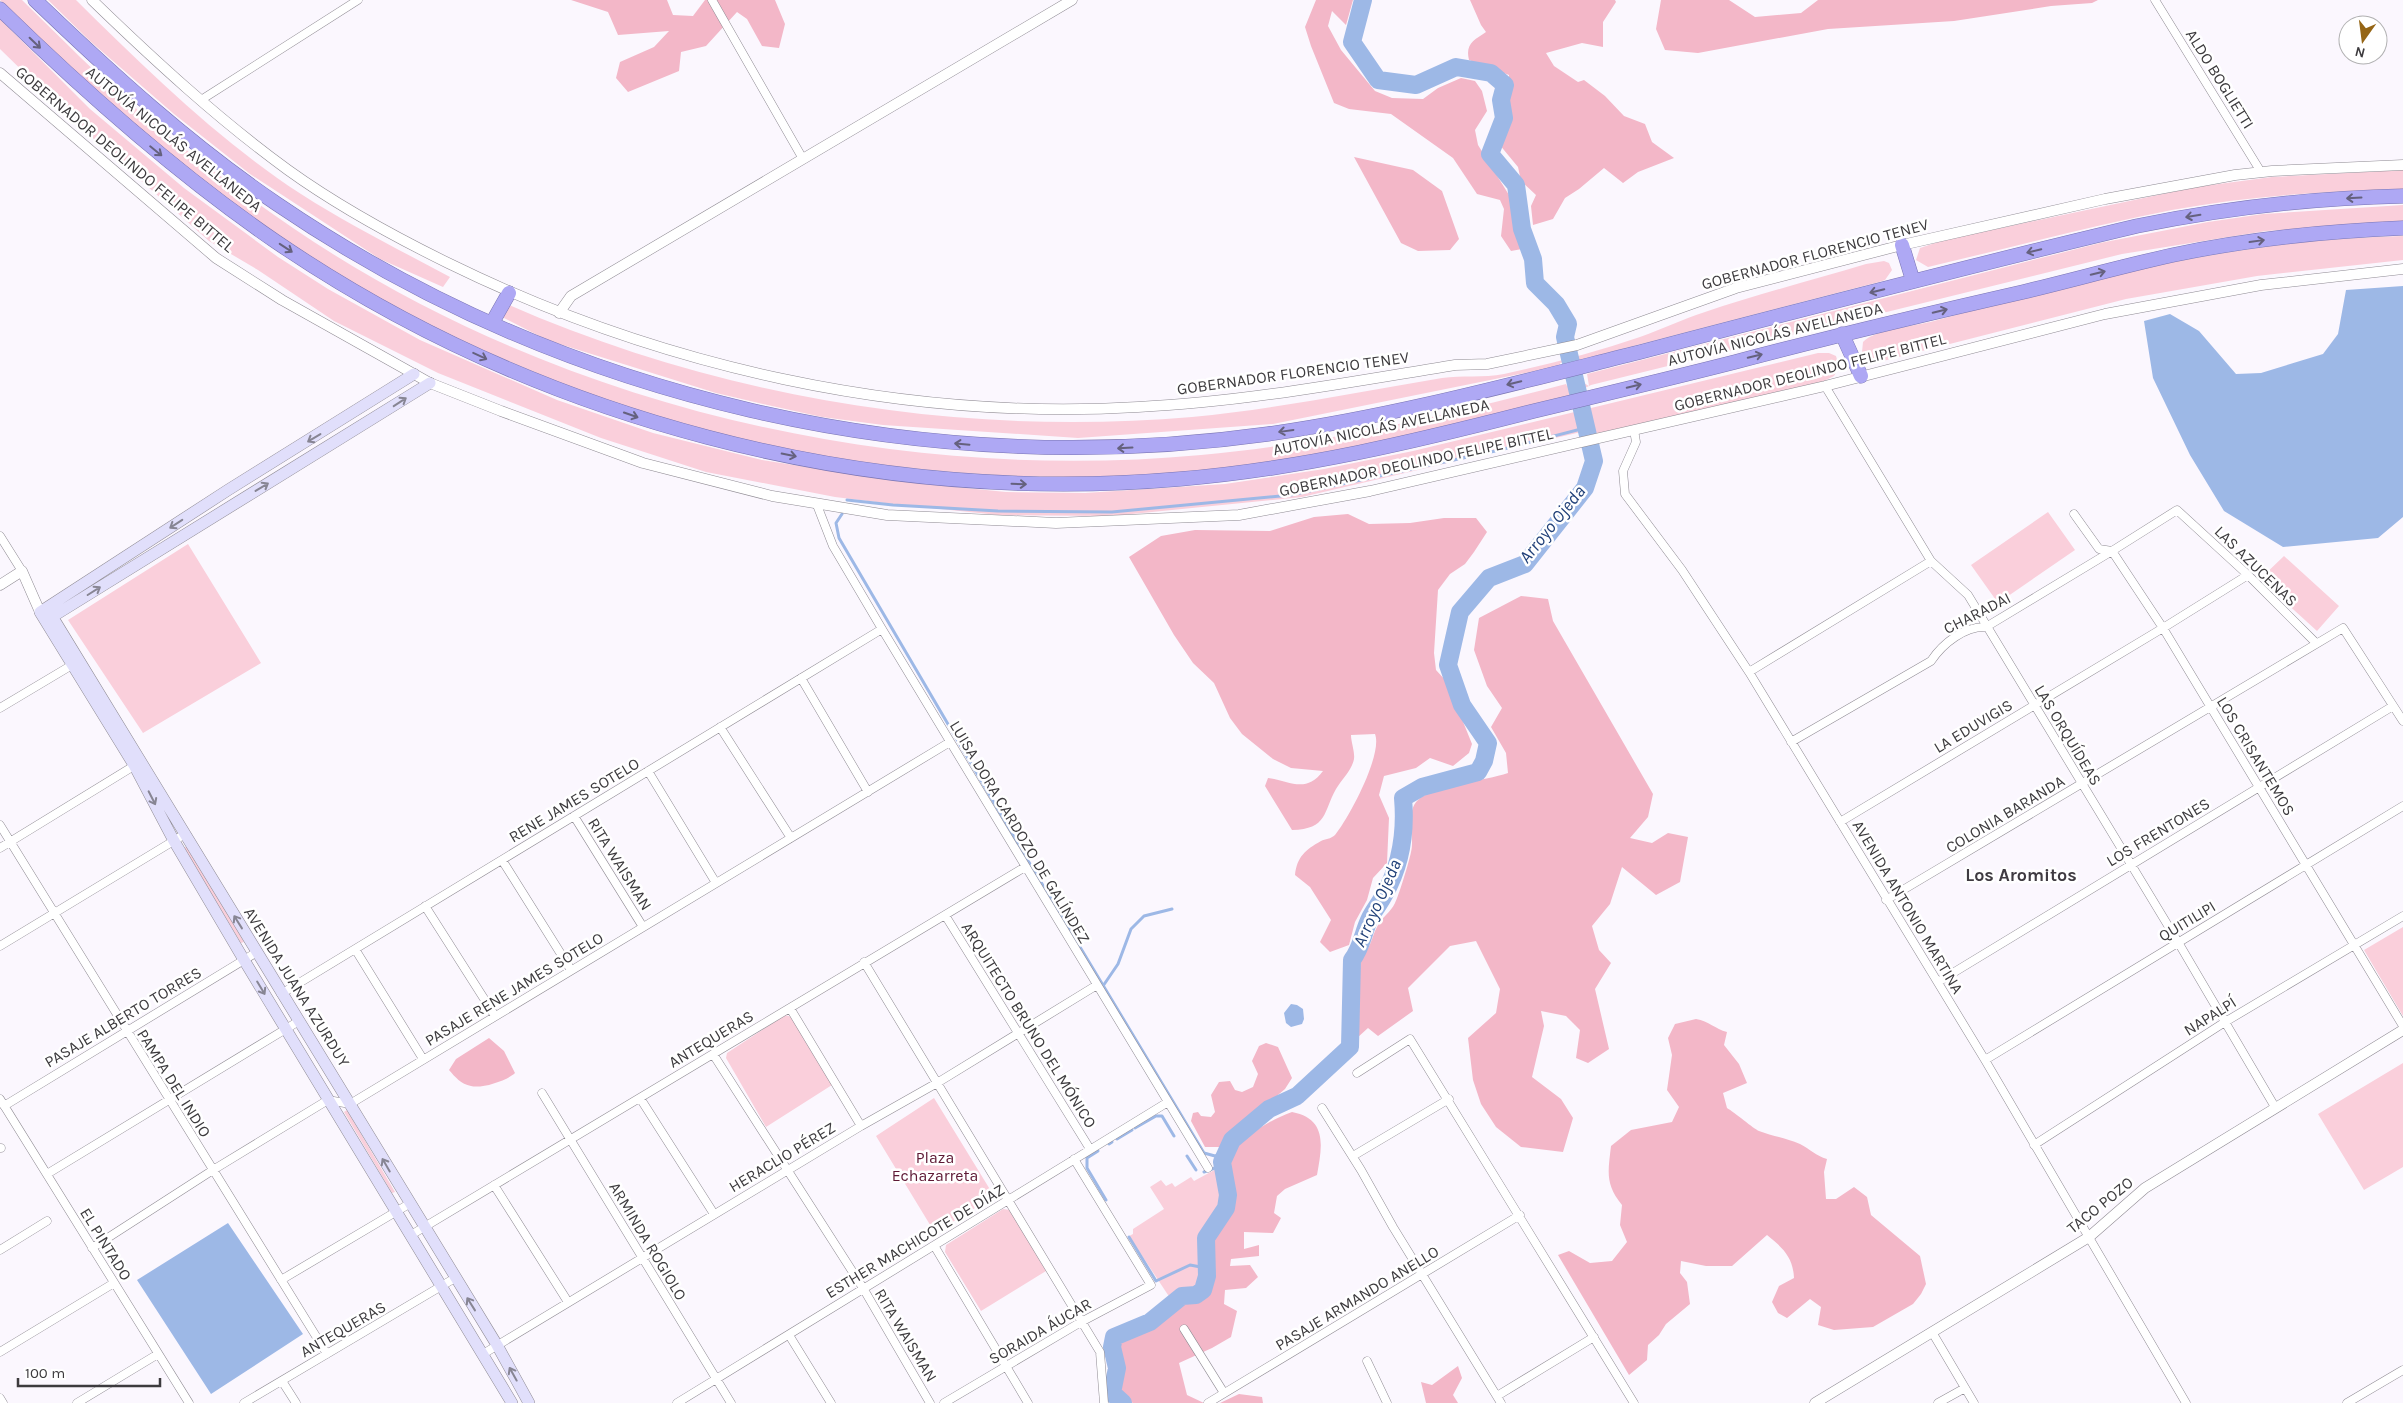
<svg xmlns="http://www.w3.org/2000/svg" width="2403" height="1403" font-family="Karla,sans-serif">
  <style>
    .green { fill: #facfdb }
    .forest { fill: #f3b7c8 }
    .water { fill: #9db8e6 }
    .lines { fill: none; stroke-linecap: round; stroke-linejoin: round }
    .stream { stroke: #9db8e6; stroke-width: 3 }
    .river { stroke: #9db8e6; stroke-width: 18 }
    .minor-casing { stroke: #8f8b93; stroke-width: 9 }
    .tertiary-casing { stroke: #8f8b93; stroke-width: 11 }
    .secondary-casing { stroke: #8f8b93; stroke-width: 12 }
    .trunk-casing { stroke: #7974b2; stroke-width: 15 }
    .minor { stroke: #fff; stroke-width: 8 }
    .tertiary { stroke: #fff; stroke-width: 10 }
    .secondary { stroke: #e1dffb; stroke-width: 11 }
    .trunk { stroke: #aea8f4; stroke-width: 14 }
    .oneway { stroke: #65617e }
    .oneway2 { stroke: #878593 }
    .labels { text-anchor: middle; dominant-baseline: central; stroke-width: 5; stroke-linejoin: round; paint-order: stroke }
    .street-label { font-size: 16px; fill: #3d3b3e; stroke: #fff }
    .park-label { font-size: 16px; fill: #5e1935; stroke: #fff }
    .water-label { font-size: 18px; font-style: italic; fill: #214179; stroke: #fff }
    .neighbourhood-label { font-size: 18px; font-weight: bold; fill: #3f3b41; stroke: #fff }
  </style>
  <rect width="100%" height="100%" fill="#fbf7fe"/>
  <path class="green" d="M0,0h22c38,37 76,76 116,110 49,42 102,82 155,118 260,177 596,256 908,227 123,-11 245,-40 365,-71l1,2 15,-4 7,4 -2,-12 513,-131 108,-21 55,-8 140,-9v16l-137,10 -144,23 -531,131 -22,11 1,4c-140,30 -280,67 -423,75 -166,9 -343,-12 -502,-61 -54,-17 -108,-40 -160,-63 -55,-24 -110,-51 -160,-84 -118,-77 -226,-167 -325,-267z
    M48,0h28c70,69 142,140 225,194 48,31 99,56 149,83l-7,10 -63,-28 -130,-85 -76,-60 -84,-73z
    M0,19l90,90 94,79 94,69 50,32 92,51 137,60 96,33 109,27 134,21 110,11 79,1 140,-9 99,-15 89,-18 405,-98h11l7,3 3,11 -5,9 -14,7 -223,51 -3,-5 -292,68 -190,19 -114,-1 -105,-11 -58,-7 -129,-25 -105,-34 -163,-65 -104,-52 -76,-51 -49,-29 -132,-117 -77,-75z
    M2403,170v19c-77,2 -155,7 -231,21 -82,16 -163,38 -244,57l-12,-7 4,-12 24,-8 252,-53 76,-10z
    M2403,236v24l-146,16 -131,23 -243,62 -17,-4 -4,-5 1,-10c12,-13 53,-16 71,-21 154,-43 309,-82 469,-85z
    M1884,261l5,2 3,7 -7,10 -6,2 -303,79v-2l-16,4v3l-287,58 -195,14 -195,-13 -61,-8 -50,-11 -56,-13 -131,-41 -38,-12 -49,-25 9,-11c214,94 453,133 685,113 84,-8 166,-25 250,-39 20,-3 41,0 62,-4 46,-10 92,-22 136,-37 22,-8 43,-18 65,-25 53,-18 108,-32 161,-48z
    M2048,512l27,38 -77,53 -27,-38z
    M188,544l73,119 -118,70 -75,-113z
    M2284,556l55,50 -22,25 -57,-52z
    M188,846l56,96 -3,1 -57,-95z
    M2403,927v89l-39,-66z
    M785,1015l7,2 40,68 -66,42 -40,-69 1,-5z
    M2403,1063v104l-39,23 -46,-76z
    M934,1098l60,98 -59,37 -59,-97z
    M347,1110l48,82 -3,1 -48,-81z
    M1218,1168l5,20 -4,22 -18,27 -1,52 -30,9 -41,-62 4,-2v-5l31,-20 -14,-22 11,-7 5,6 6,-3 3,4 16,-10 3,4z
    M1003,1209l7,1 36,61 -65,40 -36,-59 1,-7z"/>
  <path class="forest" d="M571,0h96l6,15 20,1 12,-16h70l10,24 -6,24 -17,-2 -15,-27 -10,-7 -31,34 -25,6 -2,19 -51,21 -12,-14 4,-16 34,-15 15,-16 -51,4 -10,-23z
    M1316,0h37l-7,25 -14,-14 -4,15 13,24 34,41 17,7 31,1 15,-11 23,-10 14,3 7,10 5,20 -12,19 3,15 31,50 13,54 -11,2 -10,-15 3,-27 -4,-9 -23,-6 -24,-36 -62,-44 -42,-5 -15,-6 -23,-57 -6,-19z
    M1470,0h145l1,2 -13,20v25l-21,-4 -36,10 8,13 24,16 6,-2 21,16 19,20 21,8 7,18 22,16 -36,14 -15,11 -19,-15 -25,21 -14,9 -12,21 -20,6 -2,-19 5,-11 -15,-14 -3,-14 -19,-23 10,-23v-46l-40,-15c-4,-16 5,-20 17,-28l-5,-7z
    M1661,0h68l26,17 46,-4 17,-13h280l-6,3 -41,3 -97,15 -126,8 -130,24 -33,-3 -9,-21z
    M1354,157l59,13 29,21 17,48 -9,11 -32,1 -17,-8z
    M1348,514l21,10 41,-1 34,-5h32l11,14 -13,20 -9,12 -15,10 -12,16 -4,63 2,17 11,12 25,62 -3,9 -16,13 -23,-8 -14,10 -32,8 -5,19 10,23 -2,45 -14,15 -6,22 -12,22 -6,23 -19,7 -10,-10 11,-22 -21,-33 -15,-12c2,-18 10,-25 26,-34 4,-2 10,-2 14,-6 14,-17 48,-81 40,-101l-24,1c0,7 4,17 3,24 -2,11 -12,20 -18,30 -13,23 -8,40 -44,41l-27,-44 3,-8c22,3 38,16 55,-7l-32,-3 -18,-9 -31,-25 -12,-16 -16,-35 -21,-20 -19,-28 -45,-78 32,-21 34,-6 75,1 44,-14z
    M1521,596l27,3 5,22 100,173 -5,23 -18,21 22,5 16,-10 20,4 -8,45 -24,13 -34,-28 -12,37 -18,22 7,24 12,13 -16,26 14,60 -21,14 -12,-5 4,-28 -14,-14 -25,-5 3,15 -12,51 29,22 12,19 -10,34 -42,-5 -25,-20 -15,-23 -8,-24 -5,-42 28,-25 4,-24 -24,-48 -26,5 -42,42 5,23 -35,25 -10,-8 -11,10 -2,-7 6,-75c10,-7 10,-18 16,-29 4,-9 14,-15 18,-24 4,-8 14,-41 16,-51 4,-15 -6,-40 7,-52 17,-15 67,-19 90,-27l-2,-20 -15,-26 11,-19 -15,-22 -13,-36 5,-32z
    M1696,1019c13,2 19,10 31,13l-3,13 15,19 8,19 -24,10 4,15c7,4 27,21 32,23 13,5 27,7 41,13 10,5 16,12 27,15l-3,13 2,27h10l18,-12 13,10 4,18 49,41 6,28 -5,10 -8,10 -40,23 -39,3 -16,-5 3,-18 -11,-8 -23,19 -9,-5 -6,-11 7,-16 15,-8c-1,-21 -11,-30 -27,-43l-35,31h-26l-25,-5 -1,12 7,9 3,22 -24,20 -7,11 -11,10 -1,15 -18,15 -71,-120 11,-4 21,12 22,-2 15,-19 -7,-17 2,-20c-17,-21 -14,-33 -11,-59l20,-16 41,-8 7,-15 -12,-17 5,-35 -4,-17 7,-14z
    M489,1038l15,13 11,22c-7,7 -33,16 -44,13 -10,-2 -16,-9 -22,-16l7,-11z
    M1266,1043l12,4 14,31 -7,11 -21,18 -33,23 -10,17h-16l-14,-26 2,-8 5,-1 3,4 10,1 4,-5 -4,-17 8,-13 11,-1 5,9 7,2 11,-5 5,-13 -6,-13 7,-15z
    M1292,1112c36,7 30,35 25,63l-32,14 -8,7 -3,17 7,5 -8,15 -29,-1v17l15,-4v11l-28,3 -1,7 20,-1 8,12 -12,11 -21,2 -1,14 13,7 -6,26 -19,11 -33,15 8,32 17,8h-71l-9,-3 -6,-9 3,-19 -6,-33c8,-8 19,-7 29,-12 11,-5 35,-28 42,-30 9,-2 12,-2 22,-7l3,-21 -4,-22 4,-12 17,-26 6,-18 -5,-15 -1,-19c19,-22 37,-35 64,-45z
    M1458,1366l4,12 -9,17 5,8h-32l-5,-21 11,3z
    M1239,1394l23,3 1,6h-43z"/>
  <path class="water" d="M2403,286v231l-25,21 -95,9 -59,-36 -34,-56 -37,-77 -9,-57 26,-7 29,17 37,43 25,-1 62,-19 15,-20 8,-44z
    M1291,1004l6,1 6,4 1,10 -2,5 -11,3 -5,-4 -2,-10z
    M228,1223l75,111 -92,60 -74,-114z"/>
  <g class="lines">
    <path class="stream" d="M847,500l46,5 105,6 114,1 179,-17 209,-45 85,-22
      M842,514l-6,9 3,15 188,321 177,294 11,3 11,-3
      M1103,986l15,-22 13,-35 13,-13 28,-7
      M1135,1128l21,-12h6l12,20
      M1117,1139l15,-9
      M1109,1144l3,-2
      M1098,1151l-11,7v10l19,32
      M1187,1156l9,14
      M1204,1172l19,-7
      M1129,1237l27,44 34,-16 16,3"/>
    <path class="river" d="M1123,1403l-11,-10 5,-25 -5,-21 2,-10 36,-15 32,-26 14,-1 7,-5 4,-14 -1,-38 20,-30 2,-13 -6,-33 10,-22 37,-31 28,-13 53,-49 2,-87c10,-13 11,-28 18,-42 4,-8 10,-15 14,-23 17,-30 22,-63 19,-97l19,-11 56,-15 6,-11 4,-18 -26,-38 -14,-40 12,-53 29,-34 36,-14 60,-76 9,-27 -29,-124 3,-13 -12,-20 -21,-21 -2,-24 -11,-30 -6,-44 -26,-31 14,-36 -3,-18 4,-15 -14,-12 -35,-6 -40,18 -38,-5 -26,-38 11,-42"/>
    <defs>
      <path id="minor" d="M712,0l91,159
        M2155,0l106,172
        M201,100l157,-100
        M1825,386l106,175 37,34 210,347 97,165
        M1634,430l2,12 -13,29 2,23 57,76 67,102 236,388 201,343
        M817,505l16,41 49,83 326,539
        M2074,514l25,35 13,2 51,77 240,398
        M0,536l22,35
        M1749,672l182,-111
        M801,678l67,114
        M0,708l72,-43
        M720,727l71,111
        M1791,742l140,-81c12,-18 34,-35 55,-34l126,-76 65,-41 71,65 68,68
        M648,771l68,112
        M574,816l69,111
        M1840,822l323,-194 85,-53
        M0,825l327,529
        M0,848l137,-84
        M502,860l69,110
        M1886,900l457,-272 60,93
        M425,906l70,110
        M945,915l145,234
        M0,946l185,-112
        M355,949l68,110
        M864,962l236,390 4,51
        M1938,982l455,-276
        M281,994l601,-365
        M790,1008l71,118
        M713,1054l150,234 67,115
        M1985,1060l418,-254
        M1357,1073l53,-34 224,364
        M542,1093l189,310
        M640,1098l74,116
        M0,1099l189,304
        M4,1106l253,-154
        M1322,1108l39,62 32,57 108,176
        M2034,1145l191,-123 178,-106
        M0,1148h1
        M1353,1156l96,-57
        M47,1174l252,-153
        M494,1185l74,117
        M411,1235l614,-368
        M935,1247l93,156
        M92,1248l121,-78 115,-70 22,4 600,-362
        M0,1250l47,-29
        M281,1280l128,-76
        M1184,1329l40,64
        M1932,1332l42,71
        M789,1335l42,68
        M0,1352l114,-69
        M483,1354l378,-228 76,-43 160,-98
        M1367,1361l20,42
        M282,1381l14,22
        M1497,1396l97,-59
        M0,1398l3,5
        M77,1403l81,-49
        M244,1403l211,-125
        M677,1403l491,-301
        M944,1403l137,-81 70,-37 -77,-126
        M1208,1403l312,-188
        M1938,1403l27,-15
        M2347,1403l56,-33"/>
      <path id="tertiary" d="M92,0c62,60 126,119 196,170 50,36 105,66 160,93 212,104 454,158 690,144 106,-5 212,-25 317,-42l32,-1 90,-19 159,-57 166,-43 203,-46 130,-24 37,-4 131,-6
        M0,73l216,185 66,42 148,83 71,28 142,52 129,33 115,19 169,8 183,-8 131,-24 264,-61 191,-44 280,-72 156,-29 142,-16
        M559,313l12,-17 501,-296
        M0,585l22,-14 18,41
        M1815,1403l274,-166 56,-49 258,-158"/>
      <path id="secondary" d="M414,374l-186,116 -188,122 94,153 40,76 70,119 268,443
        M47,608l450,737 32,58
        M47,620l383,-237"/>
      <path id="trunk" d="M35,0c77,74 154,144 242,204 288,196 647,278 991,230 127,-18 252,-52 376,-83 164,-43 328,-86 493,-125 88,-18 177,-28 266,-30
        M0,9c86,84 176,164 275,232 262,179 590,265 905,238 121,-10 237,-38 354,-68 67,-16 134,-32 201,-49 95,-25 191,-48 288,-70 50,-12 100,-26 150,-37 76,-16 153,-24 230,-27
        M1902,245l11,36
        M492,323l17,-30
        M1842,334l19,42"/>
    </defs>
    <use href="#minor" class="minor-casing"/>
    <use href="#tertiary" class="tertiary-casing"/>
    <use href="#secondary" class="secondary-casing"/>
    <use href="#trunk" class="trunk-casing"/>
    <use href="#minor" class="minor"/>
    <use href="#tertiary" class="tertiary"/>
    <use href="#secondary" class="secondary"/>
    <use href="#trunk" class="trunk"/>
  </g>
  <defs><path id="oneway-shaft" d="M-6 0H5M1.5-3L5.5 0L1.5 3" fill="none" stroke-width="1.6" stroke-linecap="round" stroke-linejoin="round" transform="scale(1.25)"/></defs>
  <g class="oneway">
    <use href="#oneway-shaft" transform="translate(35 43) rotate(44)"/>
    <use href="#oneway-shaft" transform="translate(156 151) rotate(39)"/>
    <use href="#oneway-shaft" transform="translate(2354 198) rotate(177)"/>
    <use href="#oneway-shaft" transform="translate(2193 216) rotate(171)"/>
    <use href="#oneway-shaft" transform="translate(2257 241) rotate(-8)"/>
    <use href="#oneway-shaft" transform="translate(286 248) rotate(33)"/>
    <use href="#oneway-shaft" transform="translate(2034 251) rotate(166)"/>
    <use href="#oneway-shaft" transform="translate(2098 273) rotate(-14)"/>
    <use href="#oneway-shaft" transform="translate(1877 291) rotate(166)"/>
    <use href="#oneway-shaft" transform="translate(1940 311) rotate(-13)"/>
    <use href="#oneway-shaft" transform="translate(480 356) rotate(25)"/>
    <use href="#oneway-shaft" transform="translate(1755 356) rotate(-14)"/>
    <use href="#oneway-shaft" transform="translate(1514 383) rotate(166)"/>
    <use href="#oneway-shaft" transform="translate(1634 386) rotate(-14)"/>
    <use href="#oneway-shaft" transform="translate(631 415) rotate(19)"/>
    <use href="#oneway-shaft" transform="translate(1286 431) rotate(172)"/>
    <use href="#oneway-shaft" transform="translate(962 444) rotate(-175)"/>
    <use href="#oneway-shaft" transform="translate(1125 448) rotate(177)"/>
    <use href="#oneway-shaft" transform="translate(789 455) rotate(11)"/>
    <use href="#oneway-shaft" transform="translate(1019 484) rotate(2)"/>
  </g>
  <g class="oneway2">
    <use href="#oneway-shaft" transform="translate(400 402) rotate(-33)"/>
    <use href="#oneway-shaft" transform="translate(314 438) rotate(149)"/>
    <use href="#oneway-shaft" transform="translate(262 487) rotate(-31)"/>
    <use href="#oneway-shaft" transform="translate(176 524) rotate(147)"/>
    <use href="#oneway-shaft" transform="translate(94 591) rotate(-32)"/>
    <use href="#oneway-shaft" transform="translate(152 798) rotate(63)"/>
    <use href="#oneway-shaft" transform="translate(238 922) rotate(-122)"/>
    <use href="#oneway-shaft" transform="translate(261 988) rotate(59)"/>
    <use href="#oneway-shaft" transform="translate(386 1165) rotate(-120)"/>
    <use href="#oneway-shaft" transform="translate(471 1304) rotate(-122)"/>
    <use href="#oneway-shaft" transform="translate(513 1374) rotate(-119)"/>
  </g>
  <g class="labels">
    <g class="street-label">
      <text transform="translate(2220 79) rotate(58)">ALDO BOGLIETTI</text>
      <text transform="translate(174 139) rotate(39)">AUTOVÍA NICOLÁS AVELLANEDA</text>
      <text transform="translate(125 159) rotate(40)">GOBERNADOR DEOLINDO FELIPE BITTEL</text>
      <text transform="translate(1815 254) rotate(-15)">GOBERNADOR FLORENCIO TENEV</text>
      <text transform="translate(1775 334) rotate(-14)">AUTOVÍA NICOLÁS AVELLANEDA</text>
      <text transform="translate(1810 372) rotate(-14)">GOBERNADOR DEOLINDO FELIPE BITTEL</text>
      <text transform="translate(1293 373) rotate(-8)">GOBERNADOR FLORENCIO TENEV</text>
      <text transform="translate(1381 427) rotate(-12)">AUTOVÍA NICOLÁS AVELLANEDA</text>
      <text transform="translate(1416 462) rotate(-12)">GOBERNADOR DEOLINDO FELIPE BITTEL</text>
      <text transform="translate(2256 566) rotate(44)">LAS AZUCENAS</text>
      <text transform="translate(1977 613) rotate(-27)">CHARADAI</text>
      <text transform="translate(1973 726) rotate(-31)">LA EDUVIGIS</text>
      <text transform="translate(2068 735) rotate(59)">LAS ORQUÍDEAS</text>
      <text transform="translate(2256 756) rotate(59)">LOS CRISANTEMOS</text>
      <text transform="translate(574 800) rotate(-31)">RENE JAMES SOTELO</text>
      <text transform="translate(2005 814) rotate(-31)">COLONIA BARANDA</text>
      <text transform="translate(1020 832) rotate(59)">LUISA DORA CARDOZO DE GALÍNDEZ</text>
      <text transform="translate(2158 832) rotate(-31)">LOS FRENTONES</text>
      <text transform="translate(620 864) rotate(58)">RITA WAISMAN</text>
      <text transform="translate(1908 907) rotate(59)">AVENIDA ANTONIO MARTINA</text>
      <text transform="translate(2187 921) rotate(-31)">QUITILIPI</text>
      <text transform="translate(297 987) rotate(58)">AVENIDA JUANA AZURDUY</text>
      <text transform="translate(514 989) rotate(-31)">PASAJE RENE JAMES SOTELO</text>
      <text transform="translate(2210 1016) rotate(-32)">NAPALPÍ</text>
      <text transform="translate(123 1017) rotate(-31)">PASAJE ALBERTO TORRES</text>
      <text transform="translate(1029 1025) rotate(58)">ARQUITECTO BRUNO DEL MÓNICO</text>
      <text transform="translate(711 1039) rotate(-31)">ANTEQUERAS</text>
      <text transform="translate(174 1083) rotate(58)">PAMPA DEL INDIO</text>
      <text transform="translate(782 1157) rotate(-31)">HERACLIO PÉREZ</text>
      <text transform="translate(2100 1205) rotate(-39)">TACO POZO</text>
      <text transform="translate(648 1241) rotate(59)">ARMINDA ROGIOLO</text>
      <text transform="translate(915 1241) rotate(-31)">ESTHER MACHICOTE DE DÍAZ</text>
      <text transform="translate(106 1244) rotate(58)">EL PINTADO</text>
      <text transform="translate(1357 1298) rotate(-31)">PASAJE ARMANDO ANELLO</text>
      <text transform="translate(343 1329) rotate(-30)">ANTEQUERAS</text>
      <text transform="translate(1040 1331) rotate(-30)">SORAIDA ÁUCAR</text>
      <text transform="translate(906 1335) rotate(59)">RITA WAISMAN</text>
    </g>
    <g class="park-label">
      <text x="935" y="1157">Plaza<tspan x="935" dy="18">Echazarreta</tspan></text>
    </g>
    <g class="water-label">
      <text transform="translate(1552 524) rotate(-51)">Arroyo Ojeda</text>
      <text transform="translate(1377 903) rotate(-66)">Arroyo Ojeda</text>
    </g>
    <g class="neighbourhood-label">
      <text x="2021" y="875">Los Aromitos</text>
    </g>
  </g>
  <g transform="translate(2363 40) rotate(194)"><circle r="24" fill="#ffffff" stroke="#b1b1b2"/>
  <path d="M0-4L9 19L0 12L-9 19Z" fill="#956515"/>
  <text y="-8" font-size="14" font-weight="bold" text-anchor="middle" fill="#3d3b3e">N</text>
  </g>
  <path d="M18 1378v8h142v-8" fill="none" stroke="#3d3b3e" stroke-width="2.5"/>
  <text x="25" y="1378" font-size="15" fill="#3d3b3e" stroke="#ffffff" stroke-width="4" paint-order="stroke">100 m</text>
</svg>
